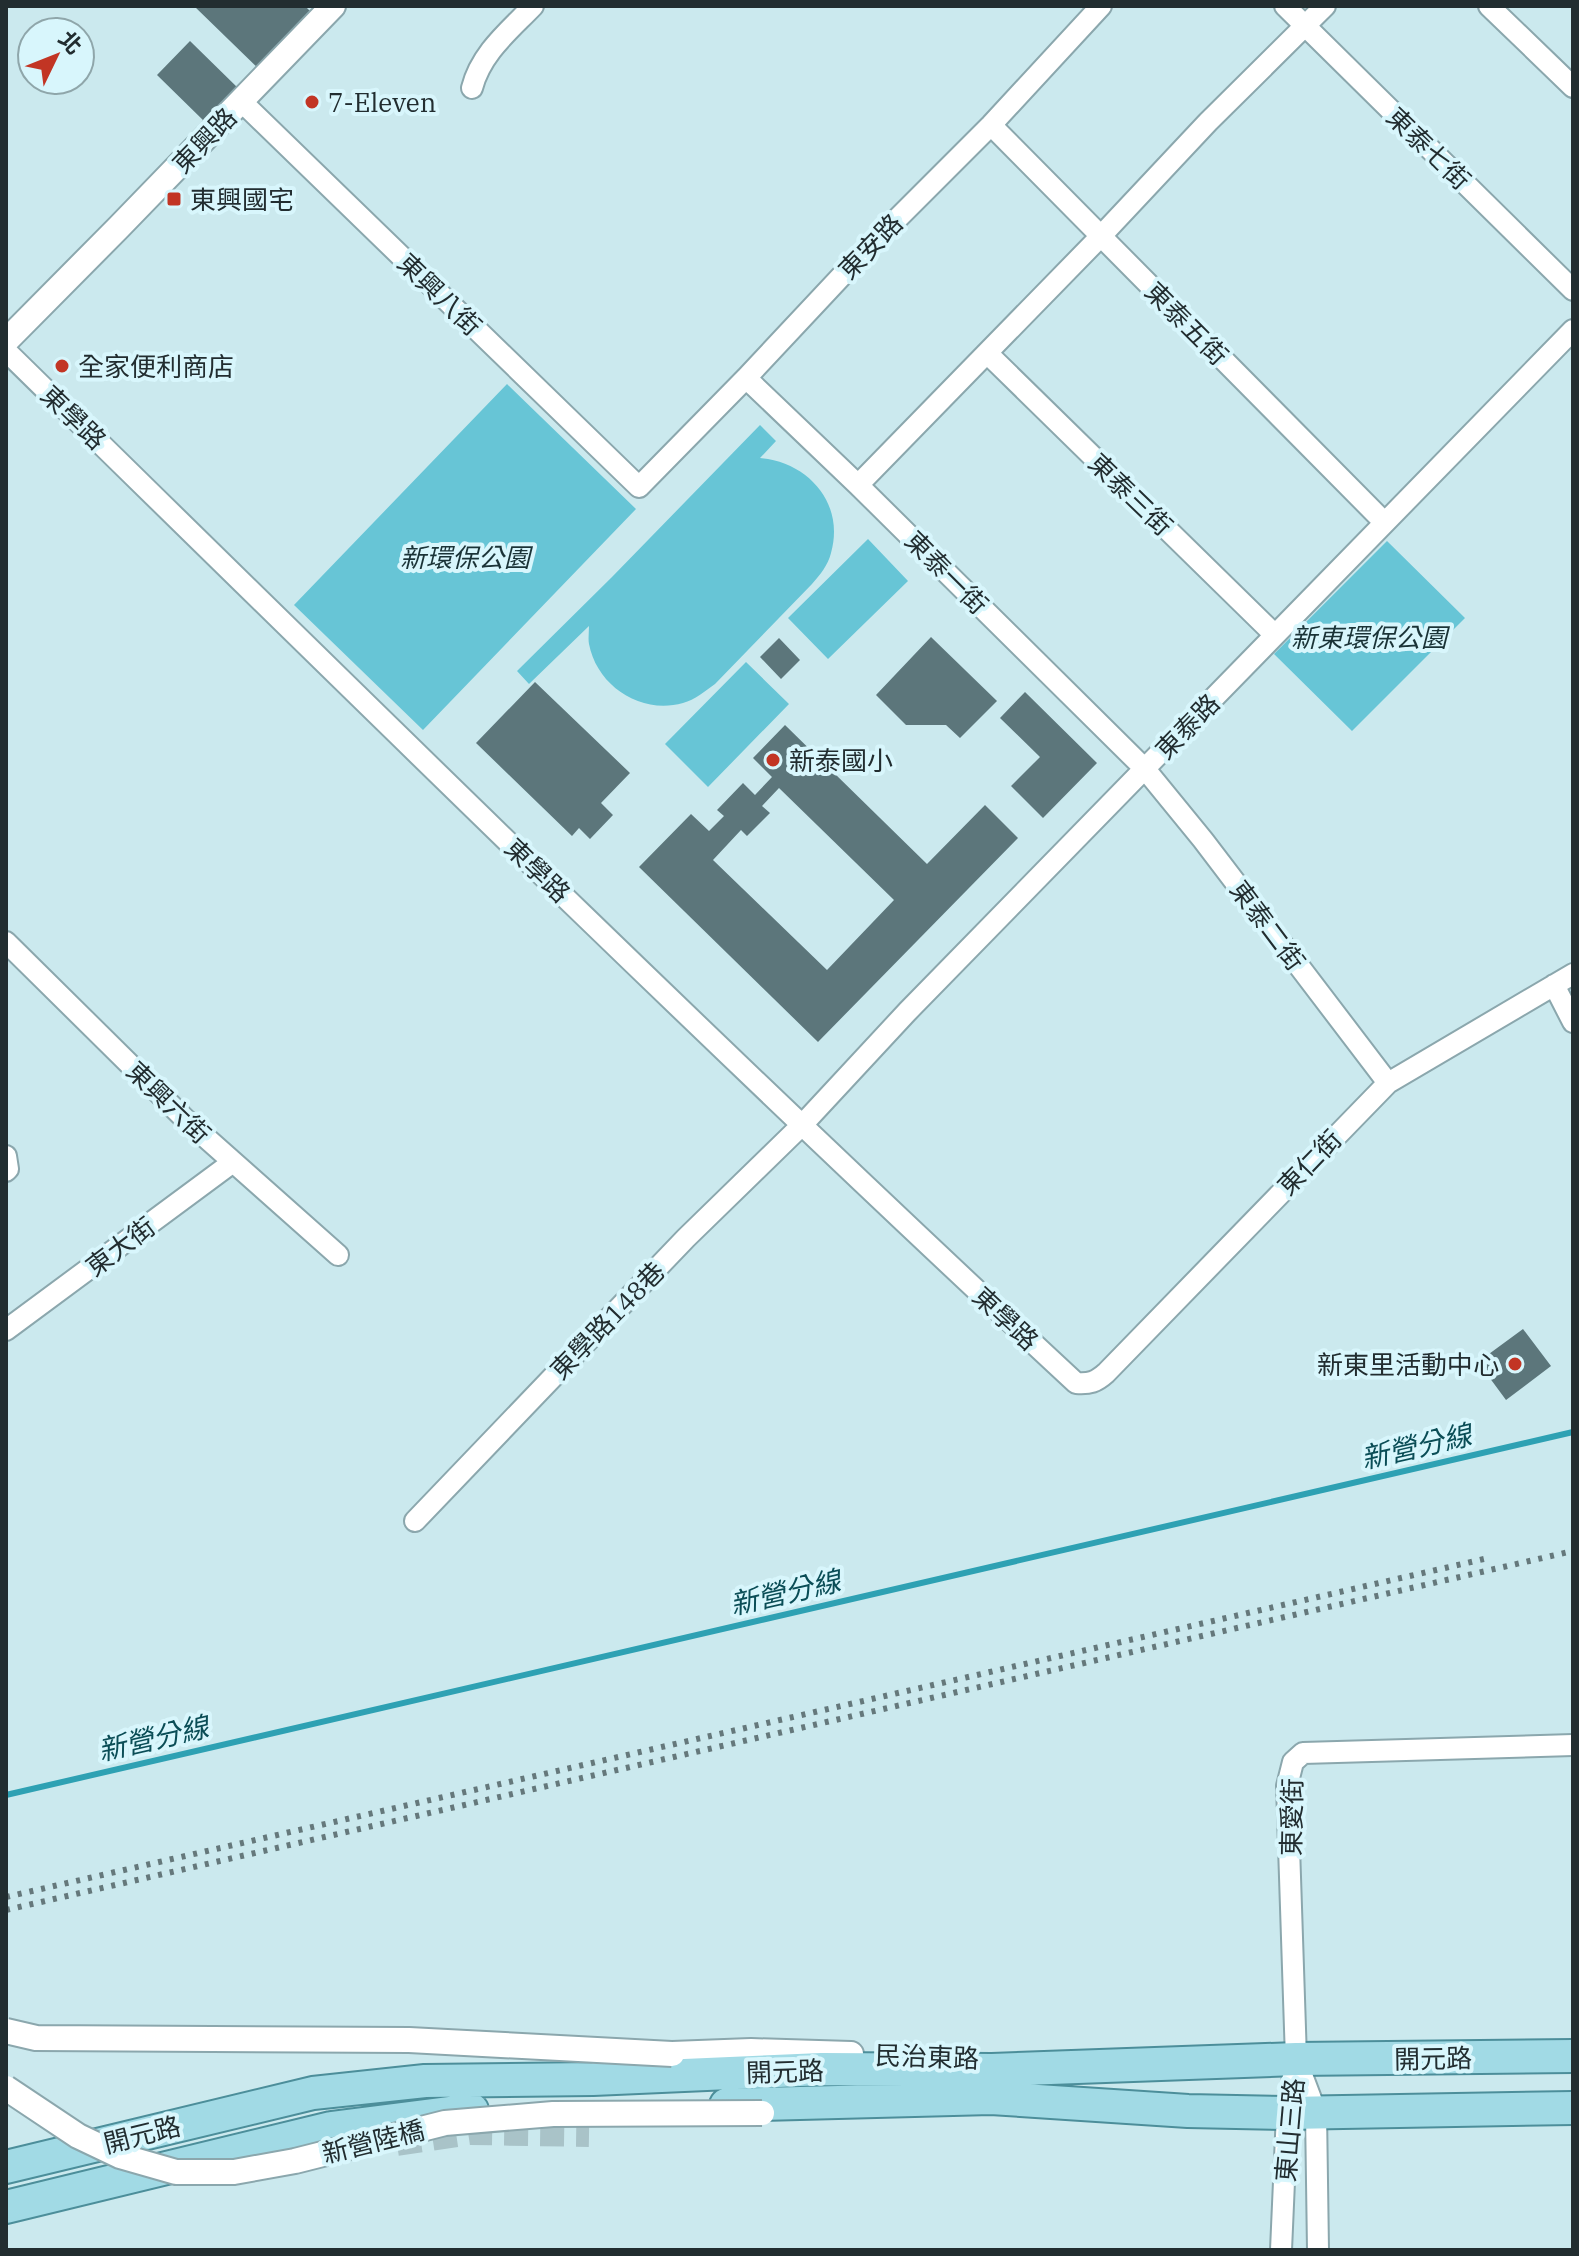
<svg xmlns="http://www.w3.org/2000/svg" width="1579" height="2256" font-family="'IBM Plex Serif','Noto Sans TC',serif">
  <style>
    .green { fill: #67c5d6 }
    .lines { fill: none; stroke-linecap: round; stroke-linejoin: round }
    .stream { stroke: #2ea1b3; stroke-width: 6 }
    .building { fill: #5c767b; fill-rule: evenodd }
    .tertiary-tunnel { stroke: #a9c3c8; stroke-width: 24; stroke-dasharray: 24 12; stroke-linecap: butt }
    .minor-casing { stroke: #8ba7ad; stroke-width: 24 }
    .tertiary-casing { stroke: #8ba7ad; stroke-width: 28 }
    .primary-casing { stroke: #4c8e9a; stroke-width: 36 }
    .minor { stroke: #fff; stroke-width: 20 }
    .tertiary { stroke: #fff; stroke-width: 24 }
    .primary { stroke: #a1dae5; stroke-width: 32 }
    .rail { stroke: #65787b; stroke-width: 6; stroke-dasharray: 4 8; stroke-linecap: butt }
    .tertiary-bridge-casing { stroke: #8ba7ad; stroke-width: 28; stroke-linecap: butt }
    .tertiary-bridge { stroke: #fff; stroke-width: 24 }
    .poi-dot { fill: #c23524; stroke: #d8f6fc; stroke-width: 3 }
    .labels { text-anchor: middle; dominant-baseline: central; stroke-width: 8; stroke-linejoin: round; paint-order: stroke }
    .poi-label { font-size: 26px; fill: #222d30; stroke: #d8f6fc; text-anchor: start }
    .street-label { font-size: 26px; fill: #222d30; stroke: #d8f6fc }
    .park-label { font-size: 26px; font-style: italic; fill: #1a3337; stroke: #d8f6fc }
    .water-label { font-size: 28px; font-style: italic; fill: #0a4d56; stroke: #d8f6fc }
  </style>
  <rect width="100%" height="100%" fill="#cbe9ee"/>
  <path class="green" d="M507,384l129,125 -213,221 -129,-125z
    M760,425l16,16 -16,17c48,4 85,45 71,95 -3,12 -11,22 -19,31l-97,100c-10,7 -20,16 -32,19 -42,12 -86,-17 -94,-59 -1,-5 0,-12 0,-18l-60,58 -12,-13 95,-94z
    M868,539l40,42 -80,78 -40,-41z
    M1387,541l78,77 -113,113 -78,-77z
    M746,662l43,42 -81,83 -43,-43z"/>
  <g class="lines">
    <path class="stream" d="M6,1795l1567,-363"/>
  </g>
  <path class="building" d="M194,6h111l10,10 -54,55z
    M190,41l49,48 -33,34 -49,-48z
    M931,637l66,64 -37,37 -14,-13h-40l-30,-30z
    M779,638l21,22 -19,19 -21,-22z
    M535,682l95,91 -29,30 12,12 -23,24 -11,-11 -7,8 -96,-93z
    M1025,692l72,71 -54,55 -32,-32 29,-29 -40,-39z
    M785,725l142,139 58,-59 33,33 -200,204 -179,-175 52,-53 18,17 15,-15 -7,-6 26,-27 12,12 17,-18 -19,-19zM779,788l115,112 -67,70 -114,-110 28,-30 6,6 23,-23 -8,-7z
    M1523,1329l28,37 -45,34 -28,-38z"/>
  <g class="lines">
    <path class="tertiary-tunnel" d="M397,2144l73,-11 119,2"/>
    <defs>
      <path id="minor" d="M1285,6l288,284
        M1489,6l84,81
        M472,88c9,-35 37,-57 61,-82
        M241,101l398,386 107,-109 119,-127 126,-126 110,-119
        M991,125l393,397
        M6,351c354,347 707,695 1070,1032 14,1 20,-1 30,-10l282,-290 185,-109
        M987,353l288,282
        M746,378l112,107 287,284 58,71 185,243
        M858,485l243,-249 107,-114 117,-116
        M6,942l180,178 152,135
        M1554,985l19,37
        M6,1156l2,13 -2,2
        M6,1330l227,-168
        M415,1521l271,-283 117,-114 104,-112 666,-682
        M1296,2059l20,53 2,138
        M1281,2250l6,-137 9,-54 -9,-273 6,-24 10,-9 270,-8"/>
      <path id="tertiary" d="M6,341l113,-114 214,-221
        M672,2054l79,-3 100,3"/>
      <path id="primary" d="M726,2105l265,-7 197,13 99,2 286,-5
        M6,2167l307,-74 112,-12 168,-2 229,-10 170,1 304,-11 277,-3
        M6,2207l325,-79 141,-18"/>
    </defs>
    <use href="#minor" class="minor-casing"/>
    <use href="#tertiary" class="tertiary-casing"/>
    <use href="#primary" class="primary-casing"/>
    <use href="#minor" class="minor"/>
    <use href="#tertiary" class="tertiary"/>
    <use href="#primary" class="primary"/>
    <path class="rail" d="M6,1897l1478,-338
      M6,1910l1567,-359"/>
    <defs>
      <path id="tertiary-bridge" d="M6,2031l30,7 373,2 263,14
        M6,2088l72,48 42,20 56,16h58l61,-11 150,-38 108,-9 209,-1"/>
    </defs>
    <use href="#tertiary-bridge" class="tertiary-bridge-casing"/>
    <use href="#tertiary-bridge" class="tertiary-bridge"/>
  </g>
  <g class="poi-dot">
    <circle cx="312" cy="102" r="8"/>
    <rect x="166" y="191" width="16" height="16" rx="4"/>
    <circle cx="62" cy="366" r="8"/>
    <circle cx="773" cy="760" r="8"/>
    <circle cx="1515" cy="1364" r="8"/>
  </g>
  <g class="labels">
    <g class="poi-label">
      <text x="328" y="102">7-Eleven</text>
      <text x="190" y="199">東興國宅</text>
      <text x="78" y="366">全家便利商店</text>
      <text x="789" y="760">新泰國小</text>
      <text x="1499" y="1364" text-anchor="end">新東里活動中心</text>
    </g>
    <g class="street-label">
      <text transform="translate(204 140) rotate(-46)">東興路</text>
      <text transform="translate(1429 148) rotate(44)">東泰七街</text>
      <text transform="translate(870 246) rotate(-46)">東安路</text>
      <text transform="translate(440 294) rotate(44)">東興八街</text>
      <text transform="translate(1187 323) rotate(45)">東泰五街</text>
      <text transform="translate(74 417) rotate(44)">東學路</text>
      <text transform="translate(1131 494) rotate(44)">東泰三街</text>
      <text transform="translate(947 572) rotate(45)">東泰一街</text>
      <text transform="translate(1187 726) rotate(-46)">東泰路</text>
      <text transform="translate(538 870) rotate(44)">東學路</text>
      <text transform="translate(1268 925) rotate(53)">東泰二街</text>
      <text transform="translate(169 1102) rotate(44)">東興六街</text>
      <text transform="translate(1309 1162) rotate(-46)">東仁街</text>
      <text transform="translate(120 1246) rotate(-37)">東大街</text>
      <text transform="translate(1006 1318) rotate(43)">東學路</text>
      <text transform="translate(607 1320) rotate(-46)">東學路148巷</text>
      <text transform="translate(1291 1817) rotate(-89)">東愛街</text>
      <text transform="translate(927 2056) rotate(2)">民治東路</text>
      <text transform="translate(1433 2058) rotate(-1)">開元路</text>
      <text transform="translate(785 2071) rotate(-2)">開元路</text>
      <text transform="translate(1289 2130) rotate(-85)">東山三路</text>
      <text transform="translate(142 2134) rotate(-14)">開元路</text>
      <text transform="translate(373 2141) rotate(-14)">新營陸橋</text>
    </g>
    <g class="park-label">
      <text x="465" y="557">新環保公園</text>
      <text x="1369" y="637">新東環保公園</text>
    </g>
    <g class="water-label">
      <text transform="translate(1416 1446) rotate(-13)">新營分線</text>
      <text transform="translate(785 1592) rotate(-13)">新營分線</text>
      <text transform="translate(153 1738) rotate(-13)">新營分線</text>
    </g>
  </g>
  <rect width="1579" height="2256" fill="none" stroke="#222d30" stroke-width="16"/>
  <g transform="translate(56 56) rotate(47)"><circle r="38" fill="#d8f6fc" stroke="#8fa6aa" stroke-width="2"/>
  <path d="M0-6L14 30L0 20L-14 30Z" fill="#c23524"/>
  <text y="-12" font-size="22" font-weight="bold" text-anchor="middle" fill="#222d30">北</text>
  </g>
</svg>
